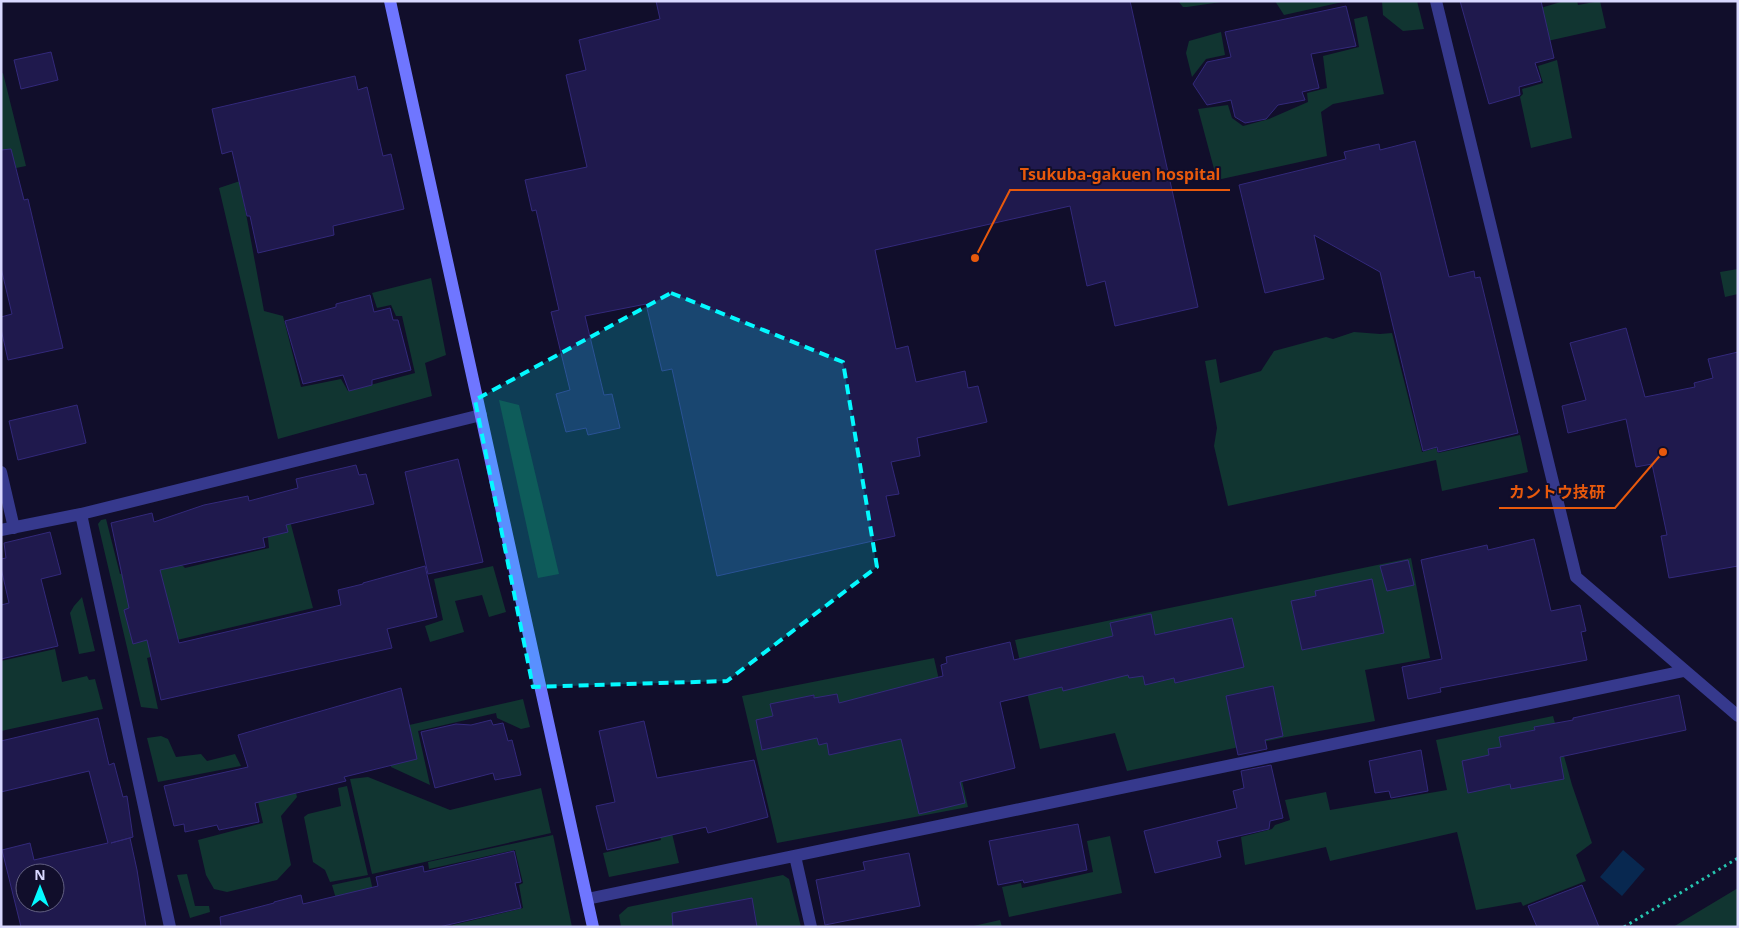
<svg xmlns="http://www.w3.org/2000/svg" width="1739" height="928" font-family="'Noto Sans','Noto Sans JP',sans-serif">
  <style>
    .green { fill: #113531 }
    .water { fill: #082850 }
    .building { fill: #1f194d; stroke: #33297b; fill-rule: evenodd }
    .lines { fill: none; stroke-linecap: round; stroke-linejoin: round }
    .path { stroke: #26c5b0; stroke-width: 3; stroke-dasharray: 2.5 4; stroke-linecap: butt }
    .street { stroke: #36398d; stroke-width: 12 }
    .secondary { stroke: #6f76ff; stroke-width: 12 }
    .marked { fill: #04f9ff; fill-opacity: 0.2; stroke: #04f9ff; stroke-width: 4; stroke-dasharray: 10 6; stroke-linejoin: round }
    .leader { fill: none; stroke: #e8590c; stroke-width: 2 }
    .callout-dot { fill: #e8590c; stroke: #110e2b; stroke-width: 2 }
    .callout-label { font-size: 16px; text-anchor: middle; font-weight: bold; fill: #e8590c; stroke: #110e2b; stroke-width: 4; stroke-linejoin: round; paint-order: stroke }
  </style>
  <rect width="100%" height="100%" fill="#110e2b"/>
  <path class="green" d="M1178,1h50l-41,6h-4z
    M1275,1h72l-63,14z
    M1382,1h35l7,28 -21,2 -20,-16z
    M1564,1h13l1,4 22,-4 6,27 -81,18 2,-34z
    M1367,16l17,78 -51,10 -12,8 6,44 -110,24 -19,-71 30,-4 4,13 11,8 26,-7 39,-17 -1,-9 20,-5 -4,-32 36,-9 -5,-28z
    M1221,32l4,23 -19,4 -14,18 -6,-24 3,-12z
    M1557,60l15,78 -41,10 -11,-51 3,-3 -1,-5 21,-6 -5,-17z
    M3,73l23,93 -25,5v-97z
    M240,181l24,130 19,5 18,71 40,-8 7,12 67,-18 -13,-57h-6l-5,-11 -14,3 -5,-15 59,-15 15,77 -21,8 7,33 -154,43 -59,-251z
    M1738,269v25l-13,3 -5,-25z
    M1354,332l26,2 12,-1 30,119 14,-4 2,5 82,-18 8,37 -86,19 -6,-31 -208,46 -14,-60 3,-18 -12,-67 11,-2 4,24 41,-12 13,-20 52,-14 7,2z
    M499,400l20,5 40,169 -21,4z
    M106,519l14,55 57,-14 8,8 84,-20 -2,-20 23,-7 23,87 -153,36 1,10 -14,4 11,51 -17,-2 -43,-183 3,-4z
    M1411,558l19,100 -65,12 10,51 -89,16 -159,34 -12,-38 -75,16 -25,-109z
    M493,566l13,46 -17,5 -7,-22 -27,6 9,31 -34,10 -5,-16 18,-6 -9,-41z
    M82,597l13,54 -16,3 -9,-41 4,-7z
    M55,649l7,33 25,-6 2,4 6,-1 8,30 -102,22v-70z
    M934,658l34,149 -191,36 -35,-147z
    M523,699l7,28 -9,2 -24,-11 -1,-5 -78,18 12,54 -39,-18 -8,-36z
    M1553,716l19,69 20,58 -16,12 10,26 -63,25 -2,-4 -45,8 -19,-78 -127,29 -4,-14 -81,18 -4,-28 31,-8 3,-4 15,-5 -5,-20 41,-8 4,18 117,-20 -11,-50z
    M161,736l7,3 8,18 25,-3 6,7 28,-7 6,12 -83,16 -11,-44z
    M287,755l10,42 -16,19 10,49 -14,15 -50,12 -13,-3 -8,-14 -8,-35 65,-17 -14,-59z
    M368,777l82,33 91,-22 10,45 -179,41 -22,-95z
    M347,786l21,89 -38,7 -5,-12 -12,-8 -9,-45 4,-3 33,-8 -3,-18z
    M662,791l17,72 -70,14 -6,-24 58,-13 -10,-45z
    M553,835l19,92h-119v-2l70,-17 -4,-23 4,-2 -8,-33 -86,19 -1,-7z
    M1110,836l12,57 -113,24 -7,-30 19,-4 1,5 71,-16 -6,-31z
    M187,874l8,32h14l1,6 -20,6 -13,-43z
    M783,875l6,4 12,48h-180l-2,-12 9,-8z
    M370,877l11,50 -40,-11 -9,-31z
    M1738,888v39h-65z
    M1000,920l2,7h-33z"/>
  <path class="water" d="M1623,850l22,19 -23,27 -22,-19z"/>
  <path class="building" d="M656,1h474l68,306 -83,19 -10,-45 -18,5 -17,-80 -195,44 21,99 12,-3 8,36 49,-11 3,17 10,-2 9,36 -70,16 3,18 -29,6 8,32 -13,2 9,40 -178,40 -45,-207 -10,2 -16,-67 -61,12 19,79 8,-1 8,34 -32,7 -2,-7 -20,4 -10,-38 14,-4 -19,-78 8,-2 -23,-100 -4,1 -7,-31 62,-13 -21,-92 20,-5 -7,-30 81,-21z
    M1460,1h81l13,57 -19,5 6,18 -22,6 1,8 -31,9z
    M1346,6l10,40 -45,8 8,34 -17,4 3,8 -27,5 -12,14 -21,4 -10,-6 -4,-17 -24,5 -14,-21 14,-22 24,-5 -6,-25z
    M51,52l7,28 -37,9 -7,-29z
    M355,76l3,14 9,-3 16,69 8,-2 13,55 -71,17 1,9 -76,18 -8,-37h-3l-15,-65 -10,3 -10,-45z
    M1415,141l34,136 25,-6 1,7 5,-1 38,156 -80,19 -1,-5 -14,4 -43,-179 -66,-37 10,44 -59,14 -26,-108 107,-26 -2,-7 35,-8 1,6z
    M11,149l13,51 4,-1 35,149 -55,12 -7,-31v-12l11,-3 -11,-46v-118z
    M370,295l4,17 16,-4 3,12h5l13,50 -39,10v5l-23,6 -6,-16 -40,9 -18,-63 51,-14v-3z
    M1626,328l19,69 50,-10 -1,-4 19,-5 -5,-19 30,-7v214l-69,12 -8,-42 6,-1 -15,-71 -16,3 -10,-48 -58,14 -6,-27 24,-6 -16,-57z
    M77,405l9,38 -68,17 -9,-39z
    M458,459l25,103 -55,12 -23,-102z
    M356,465l3,10 7,-1 8,30 -88,21 2,7 -25,6 2,9 -105,23 19,73 162,-38 -3,-15 25,-6v-1l62,-17 12,51 -50,12 5,19 -231,52 -14,-60 -14,4 -9,-34 5,-2 -18,-85 41,-10 2,9 50,-17 44,-9 1,5 49,-13 -2,-9z
    M50,532l11,42 -20,5 17,67 -57,13v-54l8,-2 -8,-35v-9l5,-1 -2,-15z
    M1534,539l17,72 29,-6 6,26 -5,1 6,28 -147,28 1,4 -33,7 -6,-32 40,-8 -21,-99 66,-15 1,5z
    M1408,560l6,25 -27,6 -7,-25z
    M1372,579l12,54 -82,17 -11,-49 25,-5 -1,-5z
    M1151,614l4,21 77,-17 12,49 -69,16 -1,-5 -29,7 -2,-9 -14,2 -1,-3 -65,16 -1,-4 -62,15 15,66 -55,14 5,21 -46,11 -18,-75 -72,16 -2,-12 -8,2 -2,-7 -55,12 -6,-30 17,-4 -3,-12 44,-9v3l23,-4 2,9 104,-27 -2,-11 6,-2 -1,-6 64,-15 4,18 99,-24 -3,-13z
    M1273,686l10,50 -18,4 2,9 -29,6 -12,-59z
    M401,688l16,71 -73,18 2,4 -91,22 4,19 -40,8 -2,-5 -32,7 -1,-8 -10,2 -10,-40 84,-19 -10,-32z
    M1679,695l7,35 -126,27 4,22 -53,10 -1,-5 -42,9 -6,-32 27,-6 -1,-6 13,-2 -2,-10 36,-7 -1,-3 39,-7v-2z
    M98,718l11,47 5,-2 9,34 4,-1 6,41 -22,6 19,-5 7,32 9,57h-125l-19,-77 28,-7 4,17 74,-17 -19,-72 -88,21v-51zM25,873h30v30h-30z
    M491,720l2,5 10,-2 5,18 4,-1 9,35 -26,5 -2,-7 -58,15 -14,-56 35,-8 15,1z
    M644,721l13,57 97,-18 14,57 -60,16 -2,-6 -99,23 -11,-44 19,-4 -16,-71z
    M1421,750l7,41 -37,7 -2,-7 -14,2 -6,-32z
    M1271,765l12,53 -13,3 -1,8 -52,12 4,16 -66,16 -11,-42 93,-23 -4,-17 11,-3 -3,-17z
    M1078,824l9,46 -63,13 -1,-3 -25,5 -9,-44z
    M514,851l7,31 -6,1 6,25 -82,19h-218l-1,-10 54,-14v-1l27,-7 2,9 75,-18 -2,-9 47,-11 1,6z
    M909,853l11,53 -95,19 -9,-45 49,-10 -2,-8z
    M1582,885l17,42h-62l-9,-21z
    M752,898l5,29h-84l-1,-14z"/>
  <g class="lines">
    <path class="path" d="M1624,927l114,-69"/>
    <path class="street" d="M1436,1l140,576 162,139
      M1,472l13,56
      M81,514l89,413
      M1,530l80,-16 400,-99
      M795,856l16,71
      M587,899l1097,-228"/>
    <path class="secondary" d="M390,1l203,926"/>
  </g>
  <path class="marked" d="M671,293l172,69 34,205 -150,114 -194,6 -58,-287z"/>
  <path class="leader" d="M975 258L1010 190H1230M1663 452L1615 508H1499"/>
  <g class="callout-dot">
    <circle cx="975" cy="258" r="5"/>
    <circle cx="1663" cy="452" r="5"/>
  </g>
  <g class="callout-label">
    <text x="1120" y="180">Tsukuba-gakuen hospital</text>
    <text x="1557" y="498">カントウ技研</text>
  </g>
  <rect width="1739" height="928" fill="none" stroke="#d9d8ff" stroke-width="5"/>
  <g transform="translate(40 888)"><circle r="24" fill="#110e2b" stroke="#615f80"/>
  <path d="M0-4L9 19L0 12L-9 19Z" fill="#04f9ff"/>
  <text y="-8" font-size="14" font-weight="bold" text-anchor="middle" fill="#d9d8ff">N</text>
  </g>
</svg>
